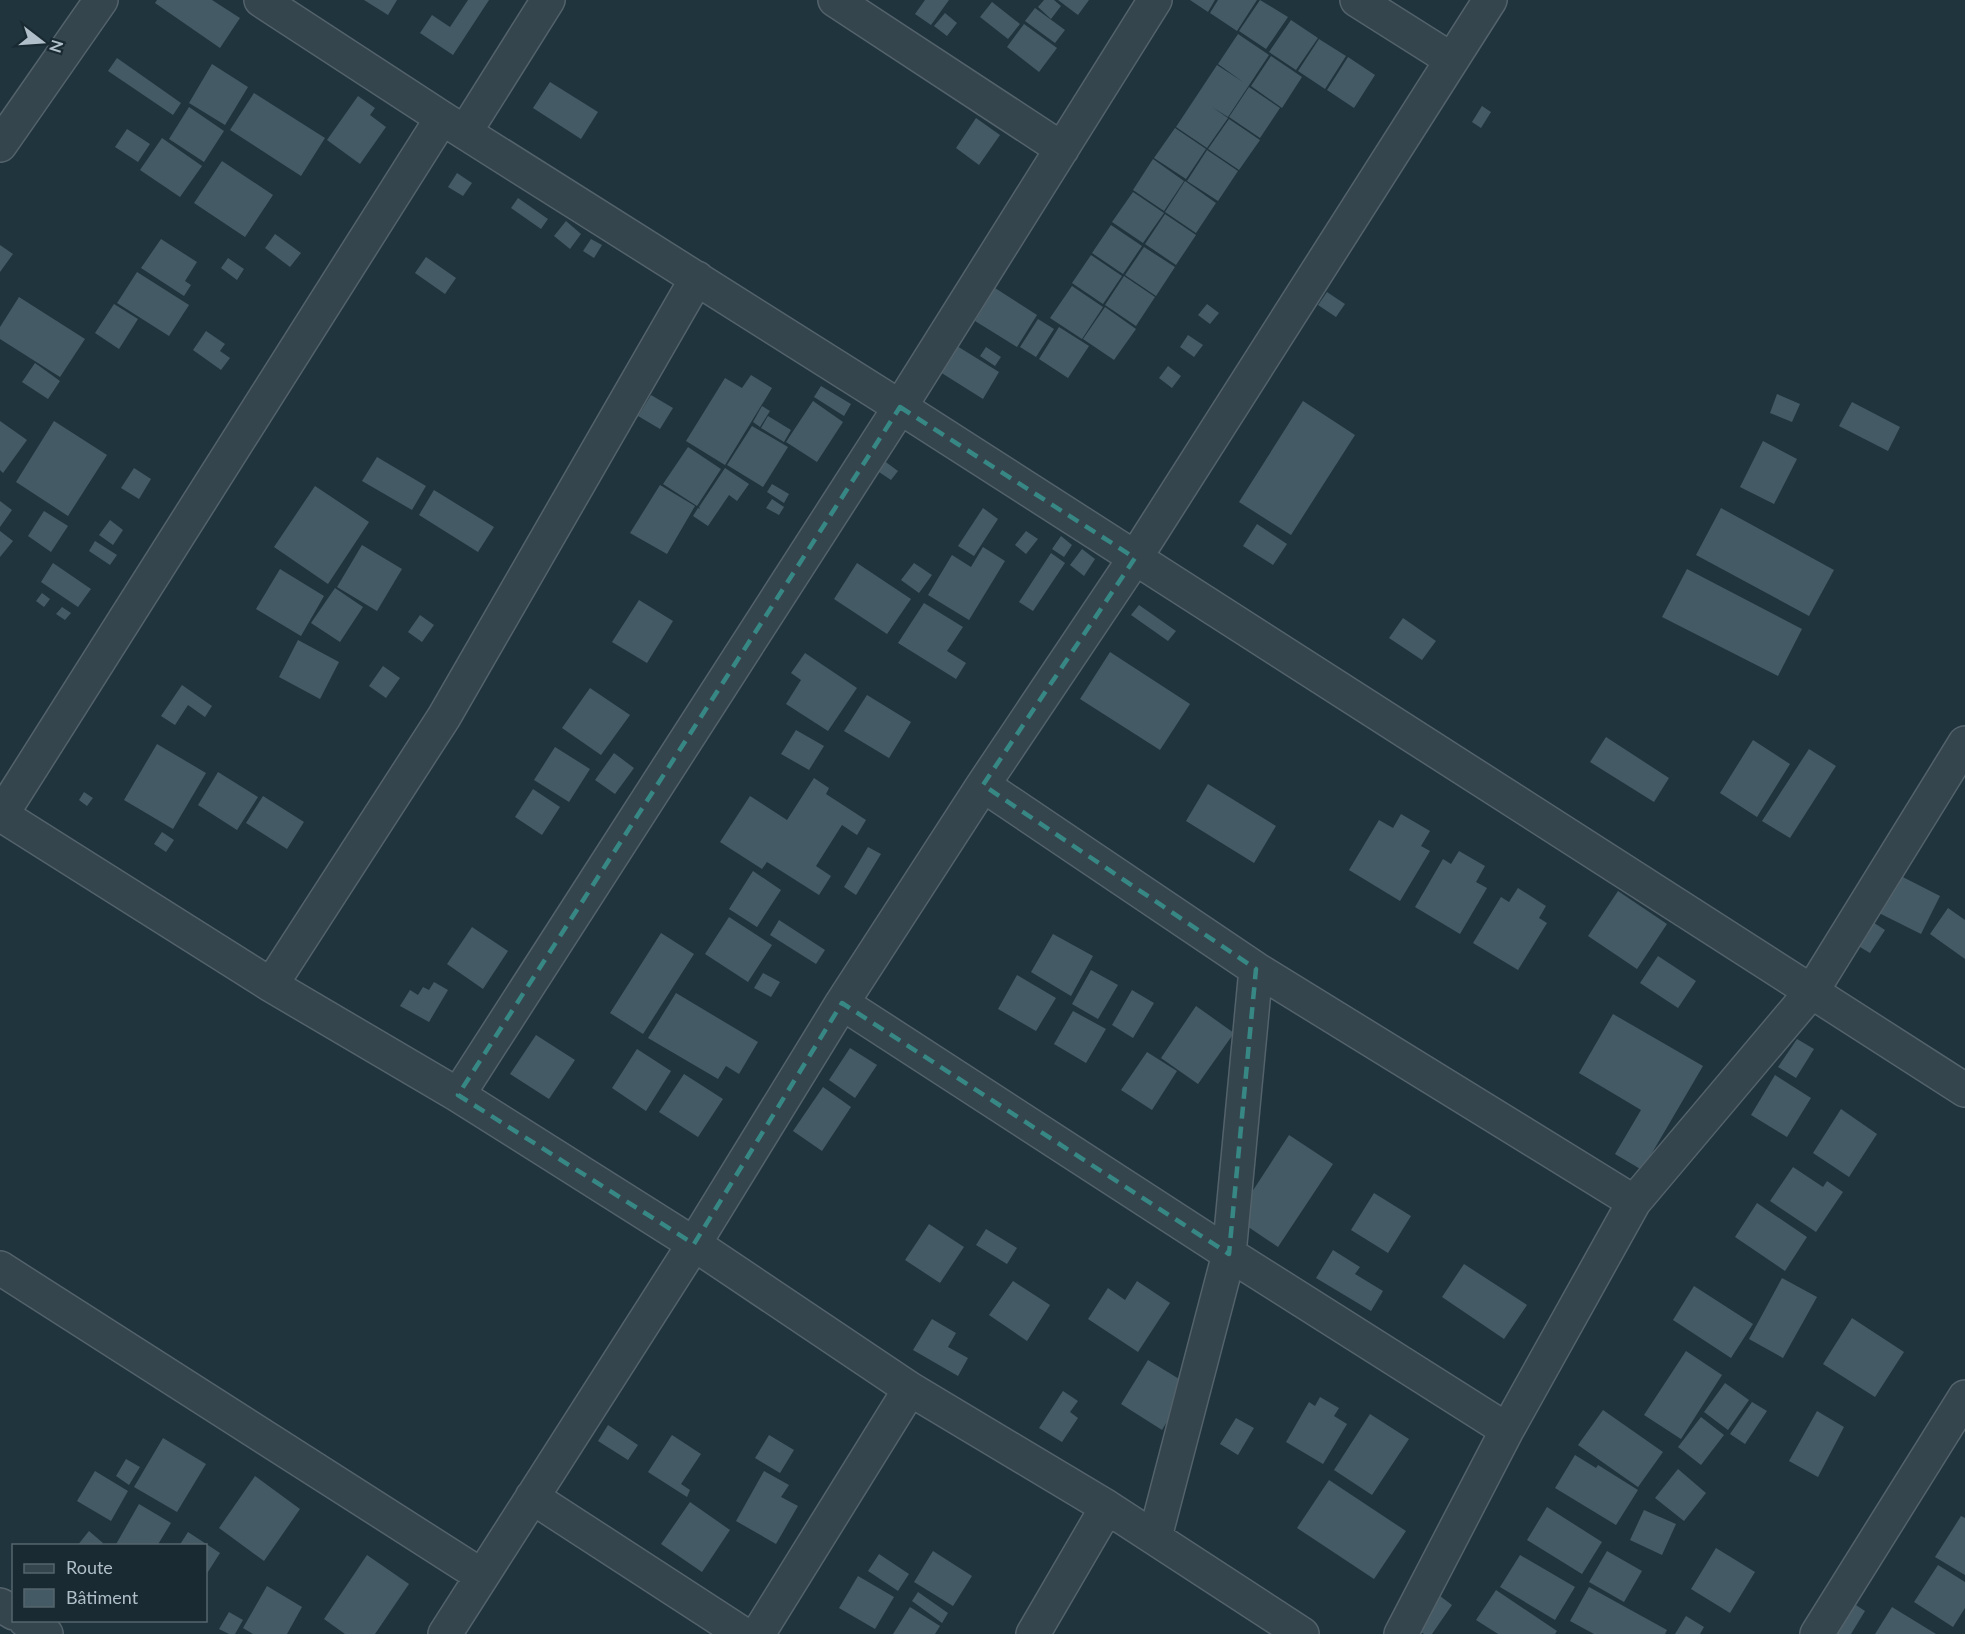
<svg xmlns="http://www.w3.org/2000/svg" width="1965" height="1634" font-family="Lato,sans-serif">
  <style>
    .building { fill: #445a64 }
    .lines { fill: none; stroke-linecap: round; stroke-linejoin: round }
    .minor-casing { stroke: #53626b; stroke-width: 36 }
    .minor { stroke: #35454e; stroke-width: 33 }
    .marked { fill: none; stroke: #378885; stroke-width: 4.5; stroke-dasharray: 12 8; stroke-linejoin: round }
  </style>
  <rect width="100%" height="100%" fill="#20343e"/>
  <path class="building" d="M157,0h55l28,18 -20,30 -65,-45z
    M364,0h33l-9,15z
    M468,0h21l-36,55 -33,-22 12,-18 18,12z
    M925,0h24l-18,25 -16,-11z
    M1044,0h10l7,6 -10,13 -13,-12z
    M1058,0h31l-11,15z
    M1190,0h25l-7,12z
    M1218,0h39l-20,31 -27,-18z
    M1260,0l28,17 -22,32 -27,-18z
    M992,2l28,22 -12,15 -28,-22z
    M1035,8l30,22 -10,13 -30,-22z
    M945,13l12,10 -10,13 -13,-10z
    M1291,20l27,18 -22,32 -27,-18z
    M1024,24l33,24 -18,24 -32,-25z
    M1238,34l31,21 -41,62 -16,-10 16,11 -21,30 -31,-21 41,-62 26,17 -25,-18z
    M1319,39l27,17 -21,33 -27,-18z
    M1271,56l31,21 -20,31 -31,-22z
    M1348,57l27,18 -21,33 -27,-18z
    M117,58l64,45 -8,12 -65,-44z
    M212,64l36,23 -23,38 -36,-22z
    M550,82l48,30 -17,27 -48,-31z
    M1249,87l31,21 -20,30 -31,-21z
    M254,93l71,45 -24,38 -71,-46z
    M358,96l17,12 -5,7 16,12 -26,37 -33,-24z
    M1482,106l9,6 -10,16 -9,-6z
    M189,107l35,24 -20,31 -35,-23z
    M976,118l24,17 -21,30 -23,-17z
    M1229,119l31,21 -21,30 -31,-21z
    M1175,128l31,21 -20,30 -32,-21z
    M127,129l23,15 -12,18 -23,-15z
    M162,138l40,28 -22,31 -40,-27z
    M1207,150l31,21 -20,30 -31,-20z
    M1153,159l31,22 -20,30 -31,-21z
    M222,161l51,34 -28,42 -51,-34z
    M457,173l15,10 -9,13 -15,-9z
    M1185,181l31,22 -20,30 -31,-21z
    M1133,192l31,21 -21,30 -31,-21z
    M518,198l30,21 -7,10 -30,-21z
    M1165,214l31,21 -20,30 -31,-21z
    M566,221l15,13 -11,15 -16,-13z
    M1111,225l31,21 -19,28 -31,-21z
    M275,234l26,19 -11,14 -25,-19z
    M161,239l36,23 -12,19 6,4 -7,11 -43,-28z
    M591,239l11,6 -8,13 -11,-7z
    M0,245l13,9 -13,18z
    M1144,247l31,20 -19,29 -31,-21z
    M1091,255l31,21 -19,28 -31,-21z
    M426,257l30,21 -11,16 -30,-21z
    M228,258l16,11 -7,11 -16,-12z
    M137,272l52,33 -20,31 -52,-33z
    M1124,276l31,21 -19,29 -31,-21z
    M1072,286l31,21 -21,32 -32,-21z
    M995,288l42,27 -20,32 -42,-26z
    M1327,292l18,12 -9,13 -18,-12z
    M19,297l66,42 -25,38 -60,-38v-12z
    M114,304l24,15 -19,30 -24,-16z
    M1207,304l12,9 -9,11 -12,-9z
    M1105,307l31,22 -22,31 -31,-21z
    M1038,319l16,10 -18,28 -16,-10z
    M1059,327l30,19 -21,32 -29,-19z
    M206,331l19,13 -5,7 10,7 -9,12 -28,-20z
    M1188,335l15,10 -9,12 -14,-10z
    M957,346l42,26 -16,27 -43,-27z
    M986,347l15,10 -6,9 -15,-10z
    M35,363l25,18 -12,18 -26,-17z
    M1168,366l13,10 -9,12 -13,-10z
    M751,375l21,13 -47,77 -39,-24 39,-63 17,10z
    M821,386l30,18 -7,12 -30,-19z
    M1777,394l23,10 -8,18 -22,-9z
    M651,395l22,13 -13,21 -22,-13z
    M813,401l30,21 -26,40 -31,-20z
    M1303,401l52,34 -64,100 -52,-33z
    M1852,402l48,25 -12,24 -49,-25z
    M762,406l8,5 -10,16 -7,-5z
    M768,416l23,14 -7,12 -23,-14z
    M0,421l27,19 -24,33 -3,-3z
    M54,421l53,34 -39,61 -52,-34z
    M752,426l36,21 -25,40 -36,-22z
    M1763,441l34,18 -23,45 -34,-17z
    M688,447l33,22 -24,37 -34,-22z
    M377,457l49,29 -14,24 -50,-29z
    M883,460l15,11 -7,9 -15,-10z
    M134,468l17,11 -12,20 -18,-11z
    M725,468l24,16 -12,17 -8,-6 -21,31 -15,-10 5,-8 2,1 -1,-2z
    M772,484l17,10 -5,9 -17,-11z
    M660,485l35,21 -28,48 -37,-21z
    M315,486l54,36 -41,62 -54,-37z
    M434,490l60,37 -16,25 -59,-37z
    M772,499l12,8 -5,8 -13,-7z
    M0,501l12,9 -12,17z
    M983,508l15,11 -24,37 -16,-10z
    M1721,508l113,62 -25,46 -113,-61z
    M44,511l24,15 -17,26 -23,-16z
    M110,520l13,10 -10,15 -14,-10z
    M1257,524l30,20 -14,21 -30,-19z
    M0,531l13,10 -13,16z
    M1026,531l12,8 -12,15 -11,-9z
    M1061,536l11,9 -8,12 -12,-8z
    M95,541l22,14 -7,10 -21,-14z
    M362,545l40,24 -25,42 -40,-24z
    M983,547l22,14 -36,59 -41,-25 24,-40 19,12z
    M1082,549l13,10 -11,17 -14,-11z
    M1051,553l14,10 -32,48 -14,-9z
    M53,563l38,26 -13,18 -37,-25z
    M857,563l54,36 -24,35 -53,-35z
    M914,563l18,12 -13,18 -18,-13z
    M280,569l44,27 -23,40 -45,-27z
    M1687,569l115,60 -24,47 -116,-59z
    M335,588l28,19 -23,35 -29,-19z
    M42,593l8,6 -6,8 -8,-6z
    M639,600l34,21 -26,42 -35,-21z
    M924,603l39,24 -16,24 19,12 -10,16 -58,-36z
    M1139,605l37,26 -8,10 -37,-26z
    M62,607l9,6 -6,7 -9,-6z
    M420,615l14,10 -12,17 -14,-10z
    M1403,618l33,23 -14,19 -33,-22z
    M298,640l41,22 -19,37 -41,-22z
    M1110,652l80,52 -30,46 -80,-51z
    M805,653l52,35 -29,43 -42,-27 15,-24 -10,-7z
    M383,666l17,12 -14,20 -17,-12z
    M182,685l30,21 -7,11 -17,-12 -13,20 -14,-9z
    M590,688l40,27 -29,40 -39,-27z
    M867,695l44,27 -22,36 -45,-27z
    M796,730l28,16 -15,24 -28,-16z
    M1606,737l63,41 -15,24 -64,-40z
    M1753,740l37,24 -33,53 -37,-24z
    M157,744l49,29 -33,56 -49,-29z
    M555,747l35,22 -21,33 -35,-22z
    M1809,749l27,17 -46,72 -28,-17z
    M614,753l20,15 -19,26 -20,-14z
    M218,772l40,25 -21,33 -39,-25z
    M814,778l15,10 -3,6 40,26 -9,15 -15,-10 -26,41 15,10 -12,19 -52,-33 -5,7 -42,-27 30,-46 37,24z
    M1208,784l68,42 -22,37 -68,-42z
    M533,789l27,18 -18,28 -27,-18z
    M84,792l9,6 -6,8 -8,-6z
    M263,796l41,26 -17,27 -41,-26z
    M1401,814l29,17 -9,15 9,5 -30,50 -51,-31 30,-50 14,8z
    M162,832l12,8 -8,12 -12,-8z
    M868,847l13,7 -25,41 -12,-8z
    M1459,851l26,15 -9,16 11,6 -27,46 -45,-27 28,-48 8,5z
    M753,871l28,19 -24,37 -28,-18z
    M1891,871l49,25 -19,38 -50,-25z
    M1518,888l28,18 -7,12 8,5 -29,47 -45,-27 28,-46 8,5z
    M1618,891l49,33 -30,45 -49,-33z
    M1948,908l17,12v39l-35,-25z
    M729,917l43,28 -24,37 -43,-28z
    M1865,917l20,13 -15,23 -20,-12z
    M779,920l46,30 -9,14 -46,-29z
    M472,927l36,24 -25,38 -36,-25z
    M661,933l33,21 -51,80 -33,-21z
    M1053,934l40,22 -22,40 -40,-24z
    M1658,956l38,25 -18,27 -38,-25z
    M1091,970l27,15 -20,34 -26,-15z
    M763,973l17,9 -9,15 -17,-9z
    M1017,975l39,23 -20,33 -38,-22z
    M434,982l14,8 -19,32 -29,-16 10,-16 8,5 5,-8 6,3z
    M1132,990l22,13 -21,35 -21,-13z
    M676,993l82,49 -19,32 -13,-8 -8,13 -70,-41z
    M1196,1006l38,27 -36,51 -37,-26z
    M1073,1011l33,18 -20,34 -32,-19z
    M1613,1014l90,52 -61,104 -27,-16 26,-44 -62,-37z
    M536,1035l39,25 -26,39 -39,-25z
    M1797,1039l17,10 -18,29 -18,-11z
    M850,1048l27,17 -22,33 -26,-18z
    M637,1049l34,22 -25,40 -34,-23z
    M1147,1052l30,19 -25,39 -31,-20z
    M684,1074l39,25 -25,38 -39,-25z
    M1775,1075l36,23 -24,39 -36,-22z
    M823,1087l28,20 -29,44 -29,-20z
    M1841,1109l36,25 -28,43 -36,-24z
    M1289,1135l44,29 -55,83 -43,-29z
    M1793,1167l30,20 4,-6 16,11 -27,40 -46,-31z
    M1374,1193l37,23 -23,37 -37,-23z
    M1757,1203l50,34 -22,34 -50,-34z
    M929,1224l35,23 -24,36 -35,-23z
    M986,1229l31,19 -10,16 -31,-19z
    M1333,1250l27,17 -5,7 28,17 -12,20 -55,-33z
    M1464,1264l63,41 -23,34 -62,-42z
    M1782,1278l35,19 -34,61 -34,-19z
    M1013,1281l37,24 -23,36 -38,-26z
    M1137,1281l33,22 -32,49 -50,-33 20,-31 17,12z
    M1694,1286l59,38 -22,34 -58,-38z
    M1852,1318l52,34 -29,45 -52,-33z
    M932,1319l24,14 -8,14 20,11 -10,18 -45,-26z
    M1686,1351l36,24 -41,64 -37,-24z
    M1148,1360l41,25 -27,45 -41,-26z
    M1725,1383l24,17 -21,30 -24,-18z
    M1063,1391l15,10 -8,11 8,6 -16,24 -23,-14z
    M1320,1397l19,11 -5,8 13,8 -24,40 -37,-22 23,-40 6,4z
    M1752,1402l15,9 -22,33 -15,-10z
    M1603,1410l60,42 -25,35 -60,-42z
    M1817,1411l27,16 -26,50 -29,-16z
    M1370,1414l39,25 -37,56 -38,-25z
    M1701,1417l23,18 -23,30 -23,-18z
    M1236,1418l18,10 -16,27 -18,-11z
    M608,1425l30,20 -10,15 -30,-19z
    M672,1435l29,19 -20,30 9,6 -3,7 -39,-25z
    M769,1435l25,15 -14,23 -25,-15z
    M163,1438l43,26 -29,48 -43,-25z
    M1575,1455l21,13 2,-3 40,25 -22,35 -61,-37z
    M126,1459l14,8 -11,18 -13,-9z
    M1678,1469l28,24 -22,28 -29,-23z
    M95,1471l33,20 -17,30 -34,-20z
    M764,1471l25,14 -8,12 17,9 -22,38 -40,-23z
    M255,1476l45,33 -36,52 -45,-33z
    M1329,1480l77,51 -32,48 -77,-51z
    M690,1502l40,28 -28,42 -41,-28z
    M139,1504l32,19 -14,23h-42z
    M1547,1507l55,35 -20,32 -55,-34z
    M1644,1510l32,14 -14,31 -32,-15z
    M1961,1516l4,2v57l-30,-18z
    M89,1531l14,12 -2,3h-24z
    M188,1532l32,21 -14,22v-29h-27z
    M1716,1548l39,24 -25,41 -39,-24z
    M933,1551l39,25 -19,30 -39,-24z
    M1607,1551l35,20 -18,31 -35,-20z
    M879,1554l30,20 -11,17 -30,-20z
    M367,1555l42,29 -34,50h-30l-21,-15z
    M1520,1555l55,32 -20,33 -55,-33z
    M1938,1565l27,17v26l-12,19 -39,-25z
    M858,1576l36,21 -19,32 -36,-21z
    M267,1586l35,21 -15,27h-34l-10,-6z
    M1589,1587l78,43 -2,4h-71l-24,-13z
    M1496,1590l61,41 -2,3h-57l-22,-14z
    M918,1592l30,21 -6,10 -30,-22z
    M1440,1596l12,9 -20,29h-8l-6,-4z
    M1847,1599l18,12 -14,23h-26z
    M910,1607l30,19 -5,8h-42z
    M1892,1607l44,27h-61z
    M229,1612l14,8 -8,14h-6l-10,-5z
    M1686,1616l18,11 -4,7h-25z"/>
  <g class="lines">
    <defs>
      <path id="minor" d="M261,0l181,118 458,289 1065,683
        M835,0l227,149
        M1357,0l95,60
        M465,132l83,-132
        M0,145l101,-145
        M983,785l273,184 378,233
        M0,814l271,171 187,110 236,149 216,145 197,118 195,127
        M0,817l442,-699
        M271,985l173,-268 253,-439
        M842,1003l387,251 278,176
        M458,1095l442,-688 255,-407
        M0,1268l482,308
        M532,1497l211,137
        M1155,1537l74,-283 27,-285
        M0,1605l14,8
        M25,1620l21,14
        M445,1634l249,-390 148,-241 141,-218 152,-227 355,-558
        M758,1634l152,-245
        M1033,1634l74,-127
        M1401,1634l106,-204 127,-228 178,-211 153,-248
        M1817,1634l148,-237"/>
    </defs>
    <use href="#minor" class="minor-casing"/>
    <use href="#minor" class="minor"/>
  </g>
  <path class="marked" d="M900,407l235,151 -152,227 273,184 -27,285 -387,-251 -148,241 -236,-149z"/>
  <rect x="12" y="1544" width="195" height="78" fill="#1a2a32" stroke="#56666e" stroke-width="1.5"/>
  <rect x="24" y="1564" width="30" height="9" fill="#35454e" stroke="#56666e" stroke-width="1.5"/>
  <text x="66" y="1574" font-size="18" fill="#b0bfc9">Route</text>
  <rect x="24" y="1589" width="30" height="18" fill="#445a64" stroke="#56666e" stroke-width="1.5"/>
  <text x="66" y="1604" font-size="18" fill="#b0bfc9">Bâtiment</text>
  <g transform="translate(42 42) rotate(107)" stroke="#1a2a32" stroke-width="4.5" paint-order="stroke">
  <path d="M0-4.5L10 22L0 15L-10 22Z" fill="#b0bfc9"/>
  <text y="-9" font-size="16" font-weight="bold" text-anchor="middle" fill="#b0bfc9">N</text>
  </g>
</svg>
